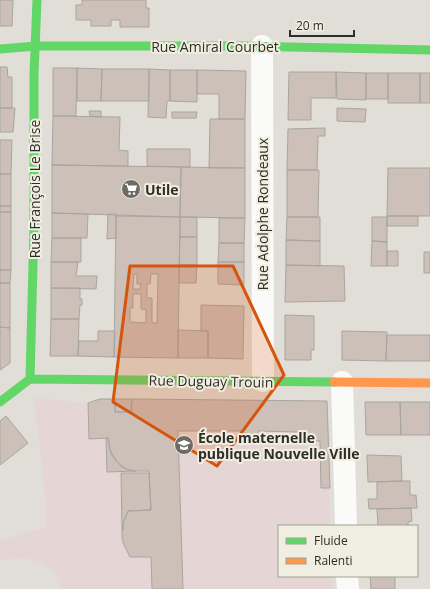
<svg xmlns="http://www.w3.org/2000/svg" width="430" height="589" font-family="'Open Sans',sans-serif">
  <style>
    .education { fill: #e5d6d5 }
    .building { fill: #ccc0b8; stroke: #a8a5a0; fill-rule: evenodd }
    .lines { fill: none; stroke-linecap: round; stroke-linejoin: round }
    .street { stroke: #fafaf9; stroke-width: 22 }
    .fast { stroke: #63d668; stroke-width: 9 }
    .slow { stroke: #ff974d; stroke-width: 9 }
    .marked { fill: #d5550f; fill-opacity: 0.2; stroke: #d5550f; stroke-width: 3; stroke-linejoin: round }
    .labels { text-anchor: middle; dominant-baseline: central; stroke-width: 4; stroke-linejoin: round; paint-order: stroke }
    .street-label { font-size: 14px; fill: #2e2d28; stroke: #f0eee0 }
    .poi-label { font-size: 14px; font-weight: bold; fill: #2e2d28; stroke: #f0eee0; text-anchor: start }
  </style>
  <rect width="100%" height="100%" fill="#e0ded6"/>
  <path class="education" d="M34,398l54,5 239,-2 3,125h-51v50h53l1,13h-270l-7,-15 -14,-10 -15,-6 -27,2v-19l46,-14v-24z"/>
  <path class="building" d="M0,0h13l-1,26h-12z
    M82,0h64v8h3v19h-29v-7h-9v6h-20v-6h-15v-15h6z
    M0,67h7l1,10h4v31h-12z
    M53,68h24l-1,48h-23z
    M77,68l25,1 -1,32h-24z
    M102,69h47v32h-48z
    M149,69l21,1v31h-3l-1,17 -18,-1z
    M170,70h27v32l-27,-1z
    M197,70l49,1 -1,48h-26v-25h-22z
    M289,72h47v26h-25v22h-23z
    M336,72l30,1v27l-29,-1z
    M366,73h22v26h-22z
    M388,73h32v30h-32z
    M420,73h10v30h-10z
    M0,108h15l-2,24h-13z
    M337,108l29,1 -1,13 -28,-1z
    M89,111h12v6l-11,-1z
    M172,112h25l-1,6h-24z
    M53,116l67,1 -1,33 9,1v15l-76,-1z
    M210,119h35v49h-36z
    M325,128v8h-7l-1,34h-30l1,-41z
    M0,140h12l-1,34h-11z
    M147,149h43v18l-43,-1z
    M52,165l129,2 -1,50 -128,-4z
    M181,167l64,1v50l-65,-1z
    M388,168h42v48h-43z
    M287,170h32l-1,47h-31z
    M0,174h11v32h-11z
    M0,206h11v6h-11z
    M0,212h11v58h-11z
    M52,213l36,1 -1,24h-35z
    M108,214h8v24l-9,1z
    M116,216l64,1 -2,141 -64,-1zM134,274h3v10h4l-1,5h-7zM151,274h7l-1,49h-5v-25h-5v-14h3zM133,294h8v15l5,1v13l-16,-1v-14h3z
    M387,216h31v10h-31z
    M180,217h17v20h-17z
    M287,217h33v24l-34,-1z
    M372,217h15v25l-15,-1z
    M219,218h26l-1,25h-25z
    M180,237h17v28h-18z
    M52,238h29v24h-30z
    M286,240l34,1v25l-34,-1z
    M372,241l15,1v24h-16z
    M219,243h25v19h-26z
    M387,251h11v15h-11z
    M424,252h6v21h-6z
    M51,262h27l-2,14h21l-1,13 -45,-1z
    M218,262h26v23l-26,-1z
    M179,265h18l-1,18h-17z
    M286,265l58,1 1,35 -60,1z
    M0,270h11l-1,13h-10z
    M0,283h10v45l-10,-1z
    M51,288h29v11h2v6h-2l-1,14h-28z
    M201,305l43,1 -1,53 -35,-1v-27h-7z
    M285,315l29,1v34h-3v10h-26z
    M51,319h28l-1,37h-28z
    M0,327l10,1v35l-10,7z
    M178,330l30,1v27h-30z
    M98,331h17l-1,26 -36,-1 1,-15h19z
    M342,331l45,1 -1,29 -44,-1z
    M387,335h43v26h-44z
    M100,399h15v13h16l1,-13 195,2 3,87h-9l-1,-47 -21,-1v-8l-41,-1v6h-17v-6h-63l5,158h-31l-1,-32h-21l-7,-14v-4h-1v-9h1v-7l5,-12 23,-1 -2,-39h-17l-10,-4 -5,-5 -6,-8 -3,-16 -19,1 -1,-36z
    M115,399h17l-1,13h-16z
    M365,402h35l1,33h-35z
    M400,402h30v33h-29z
    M6,416l22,27 -28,22v-44z
    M106,438h2l2,12 7,12 9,7 10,2 -29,1z
    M367,455l34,1 1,25 -34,1z
    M121,473h28l2,37 -23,1 -5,12v7h-1z
    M402,481h8v14h6l1,13 -48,1 -1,-10h9v-17z
    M411,508l1,13 -4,1v4h-30l-1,-17z
    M370,576h25v13h-24z"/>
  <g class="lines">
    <path class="street" d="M262,46l1,335
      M342,382l4,144
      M347,576l1,13"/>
    <path class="fast" d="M0,49l36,-3h210l184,4
      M30,379l4,-152v-153l3,-74
      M0,402l30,-23 304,3"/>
    <path class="slow" d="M334,382l96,1"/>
  </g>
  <path class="marked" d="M130,266h103l51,109 -67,91 -104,-64z"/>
  <defs>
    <symbol id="supermarket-disc" viewBox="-11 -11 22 22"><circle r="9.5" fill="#6c6b65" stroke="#f0eee0"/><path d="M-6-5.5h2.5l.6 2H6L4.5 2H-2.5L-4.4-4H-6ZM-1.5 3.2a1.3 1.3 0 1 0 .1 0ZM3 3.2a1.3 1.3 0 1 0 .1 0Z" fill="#fff"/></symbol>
    <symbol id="school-disc" viewBox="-11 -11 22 22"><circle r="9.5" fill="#6c6b65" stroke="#f0eee0"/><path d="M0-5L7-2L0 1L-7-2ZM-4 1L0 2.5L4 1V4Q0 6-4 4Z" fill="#fff"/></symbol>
  </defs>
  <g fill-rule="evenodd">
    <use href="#supermarket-disc" x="120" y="178" width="22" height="22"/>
    <use href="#school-disc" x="173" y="434" width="22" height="22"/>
  </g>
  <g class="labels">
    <g class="street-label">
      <text x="215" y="46">Rue Amiral Courbet</text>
      <text transform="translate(34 189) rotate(-90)">Rue François Le Brise</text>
      <text transform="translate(262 214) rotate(-90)">Rue Adolphe Rondeaux</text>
      <text transform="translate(211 381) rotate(1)">Rue Duguay Trouin</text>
    </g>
    <g class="poi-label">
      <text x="145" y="189">Utile</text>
      <text x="198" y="437">École maternelle<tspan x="198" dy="16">publique Nouvelle Ville</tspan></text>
    </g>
  </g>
  <rect x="278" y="525" width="140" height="52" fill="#f0eee0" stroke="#a2a196"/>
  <rect x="286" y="538" width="20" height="6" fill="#63d668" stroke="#a2a196"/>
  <text x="314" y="545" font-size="12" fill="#2e2d28">Fluide</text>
  <rect x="286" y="558" width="20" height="6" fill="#ff974d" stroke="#a2a196"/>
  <text x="314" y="565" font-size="12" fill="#2e2d28">Ralenti</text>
  <path d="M290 30v6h64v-6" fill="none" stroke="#2e2d28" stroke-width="2"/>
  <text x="296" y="30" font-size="12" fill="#2e2d28" stroke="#f0eee0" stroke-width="3" paint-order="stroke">20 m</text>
</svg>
